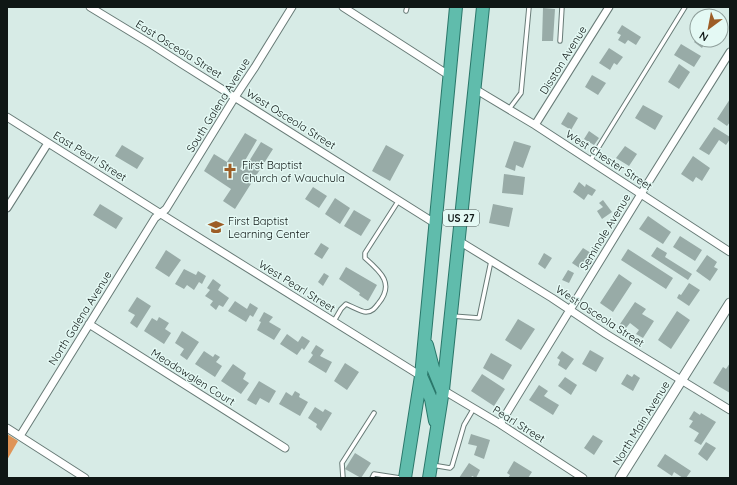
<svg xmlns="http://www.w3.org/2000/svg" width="737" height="485" font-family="Quicksand,sans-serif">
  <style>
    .forest { fill: #df9457 }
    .building { fill: #98aba7 }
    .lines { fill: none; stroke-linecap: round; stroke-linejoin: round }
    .service-casing { stroke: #687b77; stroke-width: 5.5 }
    .minor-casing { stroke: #687b77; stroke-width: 9 }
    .tertiary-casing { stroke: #687b77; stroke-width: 11 }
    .trunk-casing { stroke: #2a776a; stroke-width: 14 }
    .service { stroke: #fff; stroke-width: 3.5 }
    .minor { stroke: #fff; stroke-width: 7 }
    .tertiary { stroke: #fff; stroke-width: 9 }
    .trunk { stroke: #60bcac; stroke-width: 12 }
    .labels { text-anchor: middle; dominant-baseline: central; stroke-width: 3; stroke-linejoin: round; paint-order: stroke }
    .shield { fill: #e4f9f4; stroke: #4f5b58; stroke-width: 1 }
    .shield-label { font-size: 10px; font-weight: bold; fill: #0f1715 }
    .street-label { font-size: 11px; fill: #0f1715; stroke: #e4f9f4 }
    .poi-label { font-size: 11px; fill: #0f1715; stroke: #e4f9f4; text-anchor: start }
  </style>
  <rect width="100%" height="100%" fill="#d7ebe6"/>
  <path class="forest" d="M7,434l11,7 -11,19z"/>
  <path class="building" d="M543,8l12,1 -2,32h-11z
    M622,25l19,12 -5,8 -8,-5 -3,4 -7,-4 3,-5 -4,-2z
    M697,25v13l-6,-4z
    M697,38v2h14l-3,5 -3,-2 -3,5 -8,-6z
    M681,44l20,12 -7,11 -20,-12z
    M609,48l14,9 -6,8 -3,-2 -4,7 -11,-7z
    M679,64l11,8 -11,17 -11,-7z
    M592,75l14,8 -8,12 -13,-8z
    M730,99v23l-3,4 -10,-7z
    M643,105l20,11 -8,14 -20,-12z
    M568,112l10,6 -7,12 -10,-6z
    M714,127l16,10v2l-4,6 -7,-5 -10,15 -10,-6z
    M589,131l10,7 -5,7 -10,-6z
    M245,133l12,7 -17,29 3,2 18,-29 12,7 -38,60 -12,-8 8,-12 -27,-18 10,-17 13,8z
    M514,141l17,5 -8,22 -7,-3 -1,6 -10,-4z
    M122,145l22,13 -7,11 -22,-13z
    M386,145l18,10 -14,26 -18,-10z
    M625,146l12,8 -8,12 -13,-8z
    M693,156l17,12 -8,13 -6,-4 -3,5 -12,-8z
    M504,174l21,3 -2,18 -21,-2z
    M579,182l6,5 1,-3 10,6 -4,6 -4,-2 -4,6 -11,-8z
    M313,187l14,9 -8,12 -14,-9z
    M335,198l15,10 -10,16 -15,-10z
    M603,200l9,12 -10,7 -5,-8 6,-4 -4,-4z
    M100,204l23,14 -7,11 -23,-14z
    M493,204l20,4 -4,19 -20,-4z
    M354,210l17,10 -10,16 -17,-10z
    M648,216l23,16 -8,12 -24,-15z
    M680,236l22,14 -7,11 -22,-14z
    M321,243l8,5 -7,11 -8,-5z
    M657,247l10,6 -2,4 27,17 -4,6 -37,-24z
    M583,248l8,5 -10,16 -9,-6z
    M628,249l45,29 -7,11 -45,-29z
    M166,250l15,10 -12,17 -14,-9z
    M544,253l8,5 -7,11 -7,-5z
    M707,255l10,7 -3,5 4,2 -8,12 -14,-10z
    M346,267l31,18 -9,16 -9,-6 1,-2 -21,-14z
    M184,269l12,6 2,-4 8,5 -4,8 -3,-2 -5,8 -7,-5 -3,4 -9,-5z
    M568,270l6,3 -5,10 -7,-3z
    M324,273l5,3 -6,10 -5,-4z
    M619,274l13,9 -19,29 -13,-9z
    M213,279l8,6 -3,5 11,8 -6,9 -4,-2 -3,5 -6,-5 3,-4 -8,-5 5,-6 -3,-2z
    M689,283l11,7 -11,16 -12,-8 2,-4 2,1z
    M137,297l14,9 -14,22 -7,-5 5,-8 -7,-4z
    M235,301l12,8 3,-6 8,5 -5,9 -3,-2 -4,7 -18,-11z
    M635,302l11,7 -4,5 12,7 -11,17 -7,-4 3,-4 -9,-7 -4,5 -6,-4z
    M677,311l13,9 -19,29 -13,-9z
    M264,312l9,5 -4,5 12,7 -7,11 -17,-10 4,-8 -2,-1z
    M159,317l10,6 -4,6 6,4 -7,11 -20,-13 8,-13 5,3z
    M518,319l17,10 -14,21 -16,-10z
    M182,331l17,11 -12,18 -7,-5 4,-6 -9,-6z
    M287,334l11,8 4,-6 8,5 -6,9 -2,-2 -5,7 -17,-11z
    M316,345l8,5 -4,6 12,6 -6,11 -18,-11 5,-7 -2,-2z
    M590,350l14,8 -8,14 -14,-8z
    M204,351l9,6 2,-3 5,3 -4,5 6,4 -7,11 -20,-13z
    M562,351l12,8 -8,11 -8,-5 2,-5 -3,-2z
    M491,353l21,12 -9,15 -20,-12z
    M345,363l14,9 -12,18 -13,-9z
    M730,363v30l-17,-10 10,-16 3,2z
    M233,364l13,9 -3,6 6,4 -8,11 -20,-13z
    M482,374l23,15 -11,17 -23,-15z
    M627,374l5,3 2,-3 6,4 -7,13 -12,-7z
    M565,377l12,8 -6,10 -13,-9z
    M259,381l17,10 -7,12 -9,-5 -4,7 -9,-5z
    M539,385l9,6 -4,5 15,9 -6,10 -24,-15z
    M295,391l5,3 -1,3 9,5 -8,14 -21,-12 7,-12 6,4z
    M315,407l8,5 2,-3 7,4 -11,18 -5,-4 1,-3 -9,-6z
    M694,411l6,4 1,-2 15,9 -15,23 -7,-4 5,-8 -10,-6 4,-6 -4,-2z
    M471,434l19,6 -6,19 -10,-4 3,-9 -9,-2z
    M593,435l10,6 -9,14 -10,-7z
    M706,442l10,6 -9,13 -9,-7z
    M355,453l16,10 -10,15 -16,-9z
    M665,454l26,17 -5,7h-3l-9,-6 -2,4 -15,-10z
    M514,461l18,11 -4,6h-20l2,-3 -3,-2z
    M469,463l11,7 -4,8 -4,-2 -1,2h-12z"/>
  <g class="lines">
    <defs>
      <path id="service" d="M406,11l1,-4
        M560,41l2,-34
        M509,109l12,-16 8,-86
        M590,161l95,-154
        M452,316l27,2 12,-57
        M334,321l7,-12 5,-5c5,2 16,8 20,8 6,0 9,-4 12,-8 17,-20 3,-32 -13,-46v-5l34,-53
        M432,465l18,3 2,-2 12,-41 10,-17
        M343,478l-1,-15 32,-50
        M372,478l2,-4 26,4"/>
      <path id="minor" d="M90,7l61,37 31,20 254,160
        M343,7l107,69
        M475,89l60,36 195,127
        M7,117l154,97 260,162
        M535,125l74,-118
        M7,208l41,-65
        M459,241l93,57 54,36 124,76
        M89,324l196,124
        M443,390l57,34 83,54
        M500,424l141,-230 89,-142
        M7,428l78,50
        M20,436l135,-218 11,-9 69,-112 20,-30 37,-60"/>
      <path id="tertiary" d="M620,478l110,-175"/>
      <path id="trunk" d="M427,345l6,23 9,22
        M421,376l10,23 4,22
        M405,478l16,-102 35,-369
        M429,478l14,-88 40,-383"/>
    </defs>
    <use href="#service" class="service-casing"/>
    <use href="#minor" class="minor-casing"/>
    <use href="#tertiary" class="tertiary-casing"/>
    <use href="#trunk" class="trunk-casing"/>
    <use href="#service" class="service"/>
    <use href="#minor" class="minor"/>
    <use href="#tertiary" class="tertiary"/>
    <use href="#trunk" class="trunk"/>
  </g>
  <defs>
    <symbol id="church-bare" viewBox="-9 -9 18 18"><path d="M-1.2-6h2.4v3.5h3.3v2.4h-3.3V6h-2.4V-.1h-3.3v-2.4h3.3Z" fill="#9d5d26" stroke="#e4f9f4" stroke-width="2.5" paint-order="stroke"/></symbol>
    <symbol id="school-bare" viewBox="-9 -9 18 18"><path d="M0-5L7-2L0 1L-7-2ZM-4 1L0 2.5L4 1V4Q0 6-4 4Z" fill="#9d5d26" stroke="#e4f9f4" stroke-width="2.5" paint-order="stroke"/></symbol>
  </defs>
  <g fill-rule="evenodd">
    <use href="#church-bare" x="219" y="160" width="22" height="22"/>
    <use href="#school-bare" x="205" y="216" width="22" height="22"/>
  </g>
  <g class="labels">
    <rect class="shield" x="443" y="210" width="36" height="16" rx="3"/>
    <g class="shield-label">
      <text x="461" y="218">US 27</text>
    </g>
    <g class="street-label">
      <text transform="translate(179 49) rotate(32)">East Osceola Street</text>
      <text transform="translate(563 60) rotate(-58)">Disston Avenue</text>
      <text transform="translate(218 105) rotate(-58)">South Galena Avenue</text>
      <text transform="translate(291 119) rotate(32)">West Osceola Street</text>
      <text transform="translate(90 156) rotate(32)">East Pearl Street</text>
      <text transform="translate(609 160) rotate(33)">West Chester Street</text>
      <text transform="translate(605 232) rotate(-59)">Seminole Avenue</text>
      <text transform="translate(297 286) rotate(32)">West Pearl Street</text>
      <text transform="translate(600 316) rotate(33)">West Osceola Street</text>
      <text transform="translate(80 318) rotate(-58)">North Galena Avenue</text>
      <text transform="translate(193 377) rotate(32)">Meadowglen Court</text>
      <text transform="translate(641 423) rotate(-58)">North Main Avenue</text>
      <text transform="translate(519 424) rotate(32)">Pearl Street</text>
    </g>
    <g class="poi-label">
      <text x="242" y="165">First Baptist<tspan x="242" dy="13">Church of Wauchula</tspan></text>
      <text x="228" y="221">First Baptist<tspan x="228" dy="13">Learning Center</tspan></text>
    </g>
  </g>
  <rect width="737" height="485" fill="none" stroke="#0f1715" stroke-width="16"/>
  <g transform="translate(709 28) rotate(212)"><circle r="19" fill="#e4f9f4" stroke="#8f9f9b"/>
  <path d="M0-3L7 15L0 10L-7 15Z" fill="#9d5d26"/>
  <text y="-6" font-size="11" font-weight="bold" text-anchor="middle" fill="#0f1715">N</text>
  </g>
</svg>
